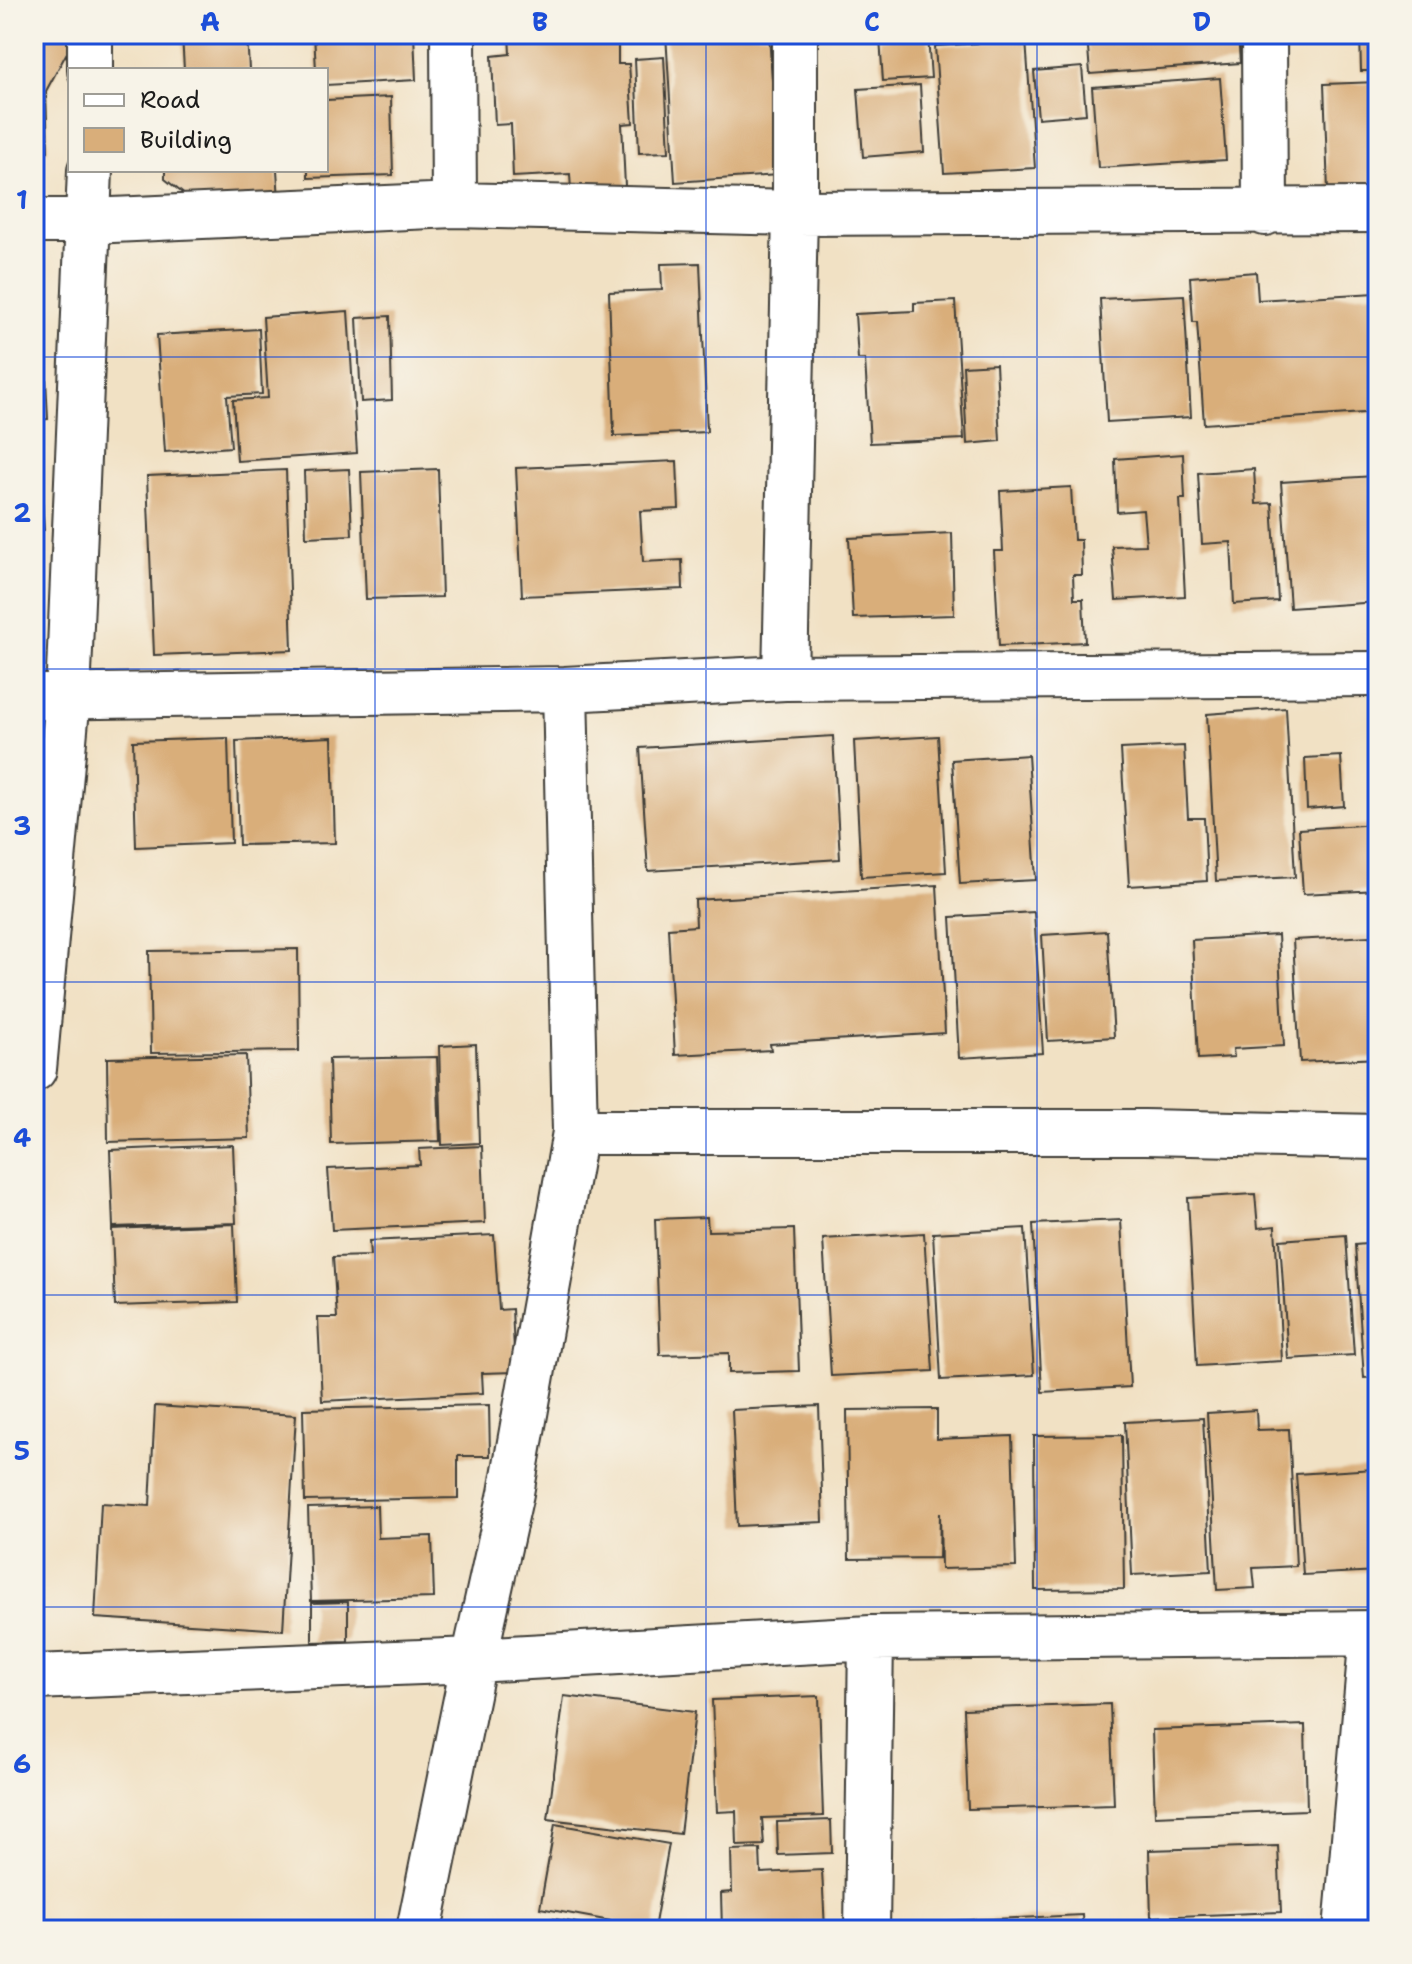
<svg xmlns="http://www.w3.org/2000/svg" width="1412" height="1964" font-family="'Shantell Sans',sans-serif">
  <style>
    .building { fill: #d9ae7a }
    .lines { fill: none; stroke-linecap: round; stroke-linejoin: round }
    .minor-casing { stroke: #3c3a35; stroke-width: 48 }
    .minor { stroke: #fff; stroke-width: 44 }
    .grid { fill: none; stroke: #1d4ed8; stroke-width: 2; stroke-opacity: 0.55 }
    .neatline { fill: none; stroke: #1d4ed8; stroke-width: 3 }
    .grid-label { font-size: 26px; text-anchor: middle; font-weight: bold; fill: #1d4ed8 }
  </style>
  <rect width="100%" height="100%" fill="#f7f3e8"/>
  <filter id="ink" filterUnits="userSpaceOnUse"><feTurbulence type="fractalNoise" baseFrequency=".0125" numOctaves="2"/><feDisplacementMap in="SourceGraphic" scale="16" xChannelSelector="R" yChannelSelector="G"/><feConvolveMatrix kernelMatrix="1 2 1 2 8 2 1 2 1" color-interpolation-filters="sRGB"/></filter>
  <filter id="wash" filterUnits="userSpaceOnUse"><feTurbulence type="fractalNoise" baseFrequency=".006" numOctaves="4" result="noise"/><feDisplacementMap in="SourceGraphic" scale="32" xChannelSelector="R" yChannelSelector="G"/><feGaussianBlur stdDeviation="1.8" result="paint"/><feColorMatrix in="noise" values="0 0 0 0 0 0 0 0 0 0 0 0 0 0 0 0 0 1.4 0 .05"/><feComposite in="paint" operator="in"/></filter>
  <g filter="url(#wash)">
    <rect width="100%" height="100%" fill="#f1e1c4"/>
    <g id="blocks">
      <path class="building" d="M34,34h36l1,11 -25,46 2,60 -14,1z
        M182,34h65l2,36h-65z
        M314,34h100l2,46 -90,5v-15h-10z
        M509,34h93v11h16v19h11l4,59 -11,1 3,62 -54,4 -1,-16 -57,3 -2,-53 -16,1 -3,-69 18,-2z
        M666,34h103l9,141 -103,7z
        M1087,34h151l2,29 -150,11z
        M1360,34h18v37h-17z
        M928,36l3,42 -48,3 -3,-42z
        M1026,40l9,128 -91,5 -9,-127z
        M664,57l5,95 -30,1 -4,-94z
        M1082,67l4,47 -48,4 -4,-47z
        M1220,78l6,82 -128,8 -6,-81z
        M1378,82v107l-50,2 -4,-107z
        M920,85l4,67 -61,5 -5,-68z
        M391,97l2,78 -85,3v-8h18v-70z
        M165,170h112l2,30 -83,4 -31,-25z
        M700,263l7,169 -93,4 -5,-144 53,-2 -1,-26z
        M1256,272l2,28 117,-7 1,16h2v103l-174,12 -7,-102h-4l-3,-45z
        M34,289l7,1 2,48 -9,1z
        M1184,295l7,122 -84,5 -7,-123z
        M955,301l9,138 -94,4 -5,-84h-7l-3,-45 59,-3v-8z
        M348,311l9,142 -120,8 -4,-61 35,-2 -5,-81z
        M390,316l2,84 -31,2 -4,-84z
        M259,329l3,65 -35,2 4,51 -66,5 -8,-117z
        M996,364l4,77 -33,3 -4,-78z
        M34,378h12l2,41 -14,1z
        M34,440h4l6,90h-10z
        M1183,454l2,45h-5l5,97 -69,4 -4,-54 34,-1 -3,-35 -26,2 -2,-53z
        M677,461l2,48 -39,2 3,51 39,-2 1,29 -161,7 -6,-128z
        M349,469l3,66 -46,2 -2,-66z
        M438,469l4,128 -76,2 -5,-127z
        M1254,469l2,35 16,-1 6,98 -44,3 -3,-62 -29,2 -4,-71z
        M286,470l6,180 -138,5 -7,-179z
        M1374,476l4,126 -88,6 -9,-126z
        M1071,487l3,53h7l1,35h-9l1,24h9l2,43 -86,4 -5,-95h9l-3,-60z
        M952,533l2,82 -101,3 -4,-80z
        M1286,708l9,169 -79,4 -9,-167z
        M833,736l7,123 -192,12 -8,-123z
        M938,736l8,136 -85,5 -7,-136z
        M332,737l3,106 -96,2 -3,-104z
        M228,738l3,105 -95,4 -3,-106z
        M1184,746l4,72h16l3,63 -78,5 -8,-137z
        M1028,755l8,125 -76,4 -8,-124z
        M1341,756l3,50 -37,3 -2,-51z
        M1377,824l1,66 -75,4 -4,-65z
        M937,885l8,148 -175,11 1,6 -96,5 -7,-127 28,-2 -1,-26z
        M1034,912l9,141 -84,5 -8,-141z
        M1107,931l7,106 -66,4 -6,-106z
        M1278,935l6,111 -51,3 1,8 -36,2 -6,-119z
        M1371,936l7,122 -78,4 -7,-122z
        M298,949l1,102 -148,2 -2,-102z
        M476,1044l3,99 -37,2 -3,-99z
        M246,1055l3,83 -141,4 -1,-84z
        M437,1057l3,84 -109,3 -2,-85z
        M233,1145l3,78 -123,4 -3,-77z
        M482,1146l3,77 -153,7 -4,-61 92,-4 -1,-16z
        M1255,1194l3,34 17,-2 7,135 -85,5 -9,-168z
        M707,1217l1,14 86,-2 5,142 -70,2v-20l-69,2 -5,-136z
        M1121,1220l9,167 -88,5 -9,-168z
        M234,1224l3,78 -122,4 -3,-77z
        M1025,1228l9,147 -93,5 -8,-147z
        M924,1233l9,138 -102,5 -8,-137z
        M494,1235l5,75 13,-1 3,63 -33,1 1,20 -161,8 -4,-83h19l-4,-61 37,-1 -1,-15z
        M1346,1235l8,120 -66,4 -8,-119z
        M1378,1243v134l-14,1 -9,-133z
        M489,1405l1,51h-32v42l-153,3 -2,-92z
        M155,1406l141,9 -13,215 -188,-12 6,-115 49,3z
        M819,1406l4,116 -86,4 -5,-116z
        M937,1409v30l75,-3 4,131 -75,2 -1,-57 -1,46 -90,1 -2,-149z
        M1256,1410l1,20 32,-1 7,137 -43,2 2,20 -38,2 -10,-177z
        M1203,1418l8,153 -79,4 -7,-153z
        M1122,1435l2,154 -89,1 -1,-154z
        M1374,1469l4,102 -75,4 -7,-101z
        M377,1506l1,32 54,-2 2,62 -123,3 -3,-93z
        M348,1602v39l-36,1v-39z
        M564,1696l131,16 -15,122 -132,-15z
        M819,1696l4,120 -61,2 2,27 -27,1 -1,-35 -19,1 -5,-112z
        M1110,1704l4,101 -146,4 -4,-100z
        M1305,1725l2,85 -152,6 -3,-86z
        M831,1820l1,33 -54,2 -1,-33z
        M555,1824l114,20 -15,85 -114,-21z
        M1278,1846l3,66 -130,5 -2,-67z
        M760,1849l1,24 61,-3 3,60h-103l-1,-37 11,-1 -1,-42z
        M1082,1915l1,15h-133l-1,-9z
        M554,1919l50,9v2h-52z"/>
    </g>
  </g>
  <g filter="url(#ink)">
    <use href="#blocks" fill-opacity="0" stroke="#3c3a35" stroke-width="2"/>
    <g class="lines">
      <defs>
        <path id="minor" d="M453,34l1,171
          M1264,34l1,179
          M90,70v-36
          M34,221h56l364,-16 341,8 583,-3
          M785,678l10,-465v-179
          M34,697l531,-8 220,-11 593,-4
          M34,1069l34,-372 22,-527
          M575,1132h570l233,5
          M34,1677l440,-17 397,-22 507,-5
          M419,1930l55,-270 37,-167 64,-361 -10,-443
          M867,1930l4,-292
          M1346,1930l26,-297"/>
      </defs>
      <use href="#minor" class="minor-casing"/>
      <use href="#minor" class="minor"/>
    </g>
  </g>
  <path class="grid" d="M375,34v1896M706,34v1896M1037,34v1896M34,357h1344M34,669h1344M34,982h1344M34,1295h1344M34,1607h1344"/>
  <rect width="1412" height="1964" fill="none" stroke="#f7f3e8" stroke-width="88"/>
  <rect x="68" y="68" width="260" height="104" fill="#f7f3e8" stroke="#9f9d96" stroke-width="2"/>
  <rect x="84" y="94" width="40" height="12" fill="#ffffff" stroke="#9f9d96" stroke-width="2"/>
  <text x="140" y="108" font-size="24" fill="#1c1c1c">Road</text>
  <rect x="84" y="128" width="40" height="24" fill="#d9ae7a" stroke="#9f9d96" stroke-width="2"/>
  <text x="140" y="148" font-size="24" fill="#1c1c1c">Building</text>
  <rect x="44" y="44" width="1324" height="1876" class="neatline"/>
  <g class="grid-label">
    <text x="210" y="31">A</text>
    <text x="540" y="31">B</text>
    <text x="872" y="31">C</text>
    <text x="1202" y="31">D</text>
    <text x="22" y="209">1</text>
    <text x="22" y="522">2</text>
    <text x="22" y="835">3</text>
    <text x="22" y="1147">4</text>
    <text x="22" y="1460">5</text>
    <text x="22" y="1773">6</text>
  </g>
</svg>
